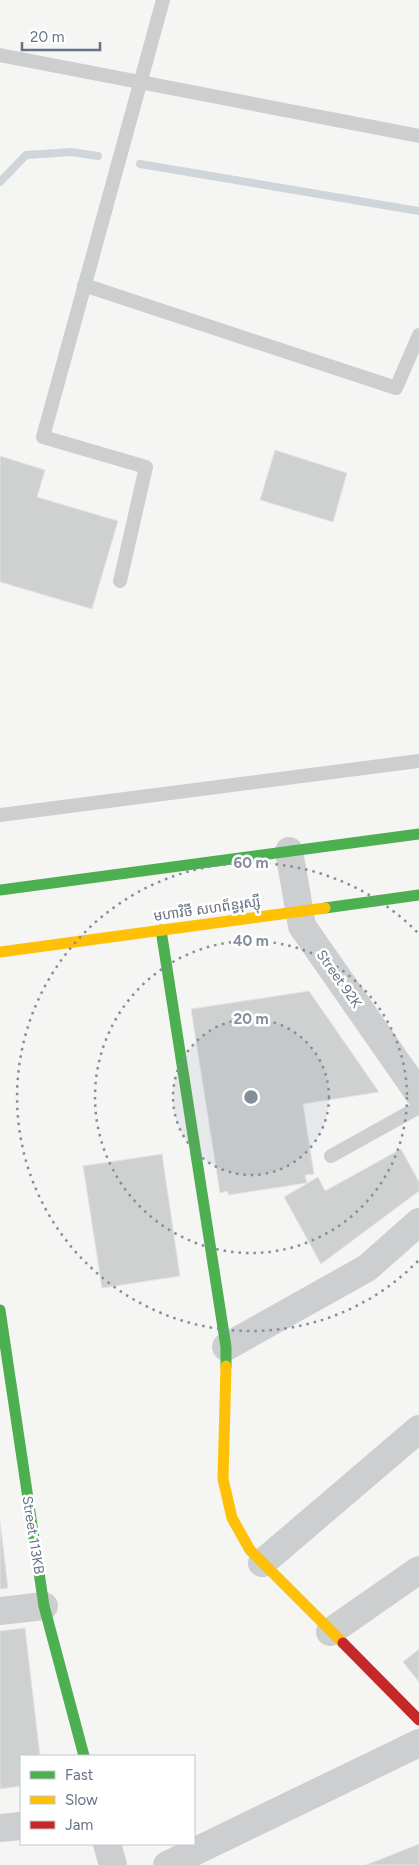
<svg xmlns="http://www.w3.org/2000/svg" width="419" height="1865" font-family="Figtree,'Noto Sans Khmer',sans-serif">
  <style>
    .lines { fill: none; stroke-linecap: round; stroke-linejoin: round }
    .stream { stroke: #cfd5d9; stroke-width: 8 }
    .building { fill: #cfd1d1; stroke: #e4e4e4 }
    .lane { stroke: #cdcecf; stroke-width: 14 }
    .street { stroke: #cdcecf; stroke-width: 28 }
    .fast { stroke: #4caf50; stroke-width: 11 }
    .slow { stroke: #ffc107; stroke-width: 11 }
    .jam { stroke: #c62828; stroke-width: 11 }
    .ring { fill: none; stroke: #838e9b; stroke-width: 2.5; stroke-dasharray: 2.5 5 }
    .labels { text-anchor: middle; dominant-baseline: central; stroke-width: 5; stroke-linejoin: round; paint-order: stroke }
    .street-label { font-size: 14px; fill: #657284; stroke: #fff }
    .centre { fill: #838e9b; stroke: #fff; stroke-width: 2.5 }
    .ring-label { font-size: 15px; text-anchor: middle; font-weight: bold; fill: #838e9b; stroke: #fff; stroke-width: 5; stroke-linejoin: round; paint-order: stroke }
  </style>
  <rect width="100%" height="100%" fill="#f5f5f4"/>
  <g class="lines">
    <path class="stream" d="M140,164l279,47
      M0,182l26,-27 45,-3 27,4"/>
  </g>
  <path class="building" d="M275,450l72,23 -14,49 -73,-22z
    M0,456l45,14 -8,27 81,24 -26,88 -92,-27z
    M309,991l70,101 -76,12 11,70 -9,1 2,8 -79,12v-4l-8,2 -29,-184z
    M401,1149l18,33v9l-98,73 -37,-67 34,-20 7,14z
    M162,1154l18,122 -78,12 -19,-122z
    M0,1521l8,67 -8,1z
    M25,1628l15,128h-19v30l-21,3v-158z
    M419,1649v33l-16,-20z
    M419,1844v21h-53z"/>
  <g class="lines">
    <path class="lane" d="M0,55l419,81
      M84,285l312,103 23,-53
      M120,581l26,-114 -103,-30 120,-437
      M0,815l419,-54
      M331,1156l88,-49"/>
    <path class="street" d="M289,851l13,75 117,168
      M226,1347l141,-79 52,-46
      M262,1563l157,-134
      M0,1611l44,-5
      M330,1632l89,-62
      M0,1828l21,-2
      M107,1844l6,21
      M167,1865l252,-122"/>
    <path class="fast" d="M0,890l419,-56
      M325,908l94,-13
      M161,930l65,417v19
      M0,1310l44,296 40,150"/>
    <path class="slow" d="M0,952l325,-44
      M226,1366l-3,113 9,39 18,32 93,93"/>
    <path class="jam" d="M343,1643l76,77"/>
  </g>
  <circle cx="251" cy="1097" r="78" fill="#838e9b" fill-opacity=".12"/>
  <g class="ring">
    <circle cx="251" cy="1097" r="78"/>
    <circle cx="251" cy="1097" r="156"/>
    <path d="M418 1261A234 234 0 1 1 418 933"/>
  </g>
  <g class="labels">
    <g class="street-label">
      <text transform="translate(207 909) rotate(-8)">មហាវិថី សហព័ន្ធរុស្ស៊ី</text>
      <text transform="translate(339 979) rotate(55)">Street 92K</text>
      <text transform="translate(33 1535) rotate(81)">Street 113KB</text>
    </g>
  </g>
  <circle cx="251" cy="1097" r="8" class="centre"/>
  <g class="ring-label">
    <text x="251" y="868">60 m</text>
    <text x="251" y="946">40 m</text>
    <text x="251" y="1024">20 m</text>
  </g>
  <rect x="20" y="1755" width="175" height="90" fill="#ffffff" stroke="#c1c7ce"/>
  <rect x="30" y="1771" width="25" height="8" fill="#4caf50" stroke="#c1c7ce"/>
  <text x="65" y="1780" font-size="15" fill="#657284">Fast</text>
  <rect x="30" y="1796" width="25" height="8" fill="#ffc107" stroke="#c1c7ce"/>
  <text x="65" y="1805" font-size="15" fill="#657284">Slow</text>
  <rect x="30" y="1821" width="25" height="8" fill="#c62828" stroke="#c1c7ce"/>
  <text x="65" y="1830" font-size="15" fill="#657284">Jam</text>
  <path d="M22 42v8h78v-8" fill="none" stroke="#657284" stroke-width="2.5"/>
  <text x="30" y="42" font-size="15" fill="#657284" stroke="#ffffff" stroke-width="4" paint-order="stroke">20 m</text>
</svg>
